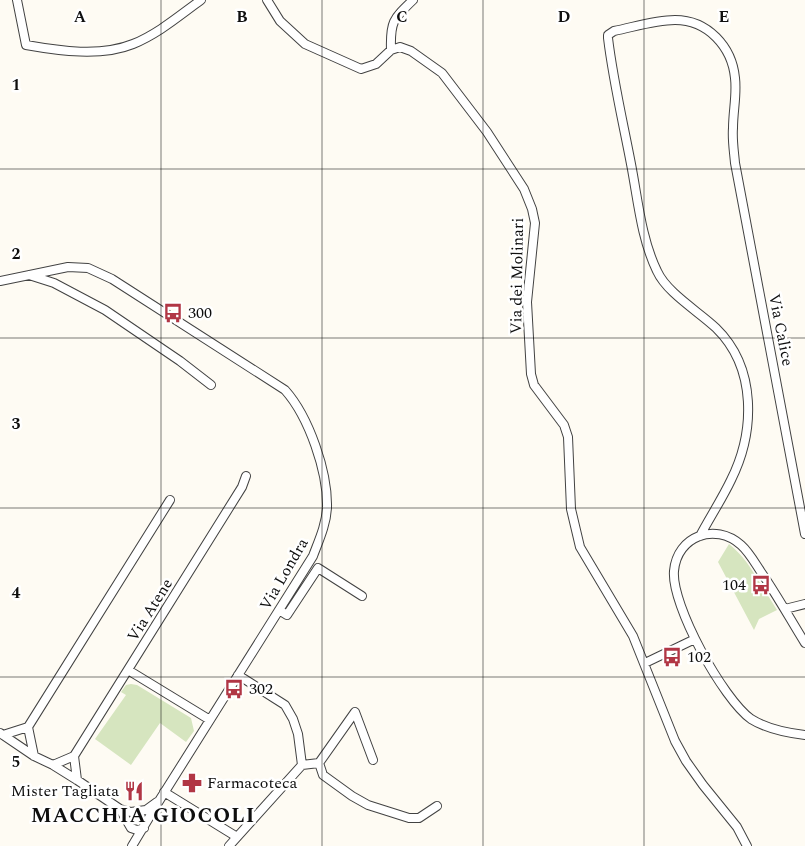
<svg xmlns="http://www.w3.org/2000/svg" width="805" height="846" font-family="Spectral,serif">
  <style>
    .green { fill: #d6e5bf }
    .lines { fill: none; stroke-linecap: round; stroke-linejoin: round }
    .minor-casing { stroke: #424242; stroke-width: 10 }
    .minor { stroke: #fff; stroke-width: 8 }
    .grid { fill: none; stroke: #0f0f0f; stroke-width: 1; stroke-opacity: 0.55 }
    .labels { text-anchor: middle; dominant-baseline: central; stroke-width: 5; stroke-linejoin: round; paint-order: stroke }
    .street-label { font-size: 16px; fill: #0f0f0f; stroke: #fff }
    .poi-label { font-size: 16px; fill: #0f0f0f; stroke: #fff; text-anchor: start }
    .district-label { font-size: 21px; font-weight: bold; letter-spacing: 1px; fill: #0f0f0f; stroke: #fff }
    .grid-label { font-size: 16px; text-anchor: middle; font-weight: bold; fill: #0f0f0f; stroke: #fff; stroke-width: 5; stroke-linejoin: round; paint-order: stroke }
  </style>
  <rect width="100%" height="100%" fill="#fefbf3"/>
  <path class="green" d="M729,544c14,11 22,24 31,39l-1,1 1,3 2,-1 15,24 -18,9 -5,11 -36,-68z
    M131,684l6,1 54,33 3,13 -8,11 -26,-19 -29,42 -36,-26 31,-44 -5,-3 5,-7z"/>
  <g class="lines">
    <defs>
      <path id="minor" d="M17,0l9,45c34,6 75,12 107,-1 25,-10 47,-29 68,-44
        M267,0l13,21 25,23 56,25 15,-5 15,-14 9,-3 11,4 31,22 45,59 37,57 8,20 3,14 -8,79 4,72 3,11 30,40 4,12 3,72 9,38 53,89 42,105 11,20 17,24 34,42 10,19
        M391,50c-1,-28 2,-31 22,-50
        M29,275l25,8 51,27 75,51 31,24
        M0,281l68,-14 20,1 24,11 173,111c24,27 43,82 42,118 -1,17 -8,32 -14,48l-154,245 -27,45
        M700,536c10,-19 22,-37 31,-56 24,-48 26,-112 -15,-152 -18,-17 -49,-35 -59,-57 -16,-33 -19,-71 -26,-107 -8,-42 -18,-84 -23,-126v-3l6,-4c20,-4 41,-11 61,-11 33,0 57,27 60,58 2,17 -2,33 -2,50 -1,12 1,23 2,35l70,371
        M785,609l20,-5
        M279,610l8,5 31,-47 44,28
        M805,643c-15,-24 -28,-48 -44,-71 -6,-9 -12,-20 -20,-27 -26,-23 -64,-9 -67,26 -3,34 49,128 77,148 16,10 36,14 54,16
        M645,663l50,-24
        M128,670l82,50
        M238,675l47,30 8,14 5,15 4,31
        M28,727l142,-227
        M28,727l6,29
        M0,733l34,23 19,9 24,15 43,29 11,3 15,-2 11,-8
        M3,735l25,-8
        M74,756l168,-269 4,-11
        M74,756l3,24
        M319,763l4,12 29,21 16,9 41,13h10l18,-12
        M53,765l21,-9
        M302,765l17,-2 36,-51 18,48
        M164,792l73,45
        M120,809l11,19 6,2 7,-2
        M229,846l73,-81"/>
    </defs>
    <use href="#minor" class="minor-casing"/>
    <use href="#minor" class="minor"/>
  </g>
  <path class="grid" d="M161,0v846M322,0v846M483,0v846M644,0v846M0,169h805M0,338h805M0,508h805M0,677h805"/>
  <defs>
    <symbol id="bus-bare" viewBox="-9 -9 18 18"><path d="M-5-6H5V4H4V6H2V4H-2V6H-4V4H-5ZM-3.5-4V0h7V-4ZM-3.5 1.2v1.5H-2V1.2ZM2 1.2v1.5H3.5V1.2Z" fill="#b13645" stroke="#fff" stroke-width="2.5" paint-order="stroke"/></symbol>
    <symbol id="pharmacy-bare" viewBox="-9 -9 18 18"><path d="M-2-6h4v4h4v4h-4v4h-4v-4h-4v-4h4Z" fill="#b13645" stroke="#fff" stroke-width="2.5" paint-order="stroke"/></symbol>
    <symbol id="restaurant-bare" viewBox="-9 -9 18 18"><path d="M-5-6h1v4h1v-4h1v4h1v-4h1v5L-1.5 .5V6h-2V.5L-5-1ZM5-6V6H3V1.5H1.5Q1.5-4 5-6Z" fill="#b13645" stroke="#fff" stroke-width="2.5" paint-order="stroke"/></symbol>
  </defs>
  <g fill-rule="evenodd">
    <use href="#bus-bare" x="159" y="299" width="28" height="28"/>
    <use href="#bus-bare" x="747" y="571" width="28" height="28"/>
    <use href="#bus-bare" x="658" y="643" width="28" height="28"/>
    <use href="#bus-bare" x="220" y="675" width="28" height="28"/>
    <use href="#pharmacy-bare" x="178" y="769" width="28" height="28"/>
    <use href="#restaurant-bare" x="120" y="777" width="28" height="28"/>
  </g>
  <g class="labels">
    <g class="street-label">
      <text transform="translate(517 276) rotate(-89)">Via dei Molinari</text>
      <text transform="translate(781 330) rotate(79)">Via Calice</text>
      <text transform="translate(284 574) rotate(-60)">Via Londra</text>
      <text transform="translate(150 610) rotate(-58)">Via Atene</text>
    </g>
    <g class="poi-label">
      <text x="188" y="313">300</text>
      <text x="746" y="585" text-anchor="end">104</text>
      <text x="687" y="657">102</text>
      <text x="249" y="689">302</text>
      <text x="207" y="783">Farmacoteca</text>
      <text x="119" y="791" text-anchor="end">Mister Tagliata</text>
    </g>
    <g class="district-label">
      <text x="143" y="816">MACCHIA GIOCOLI</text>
    </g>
  </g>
  <g class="grid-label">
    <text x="80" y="22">A</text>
    <text x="242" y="22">B</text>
    <text x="402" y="22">C</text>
    <text x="564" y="22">D</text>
    <text x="724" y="22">E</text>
    <text x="16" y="90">1</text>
    <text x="16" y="259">2</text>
    <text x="16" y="429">3</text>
    <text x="16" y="598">4</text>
    <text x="16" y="767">5</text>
  </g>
</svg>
